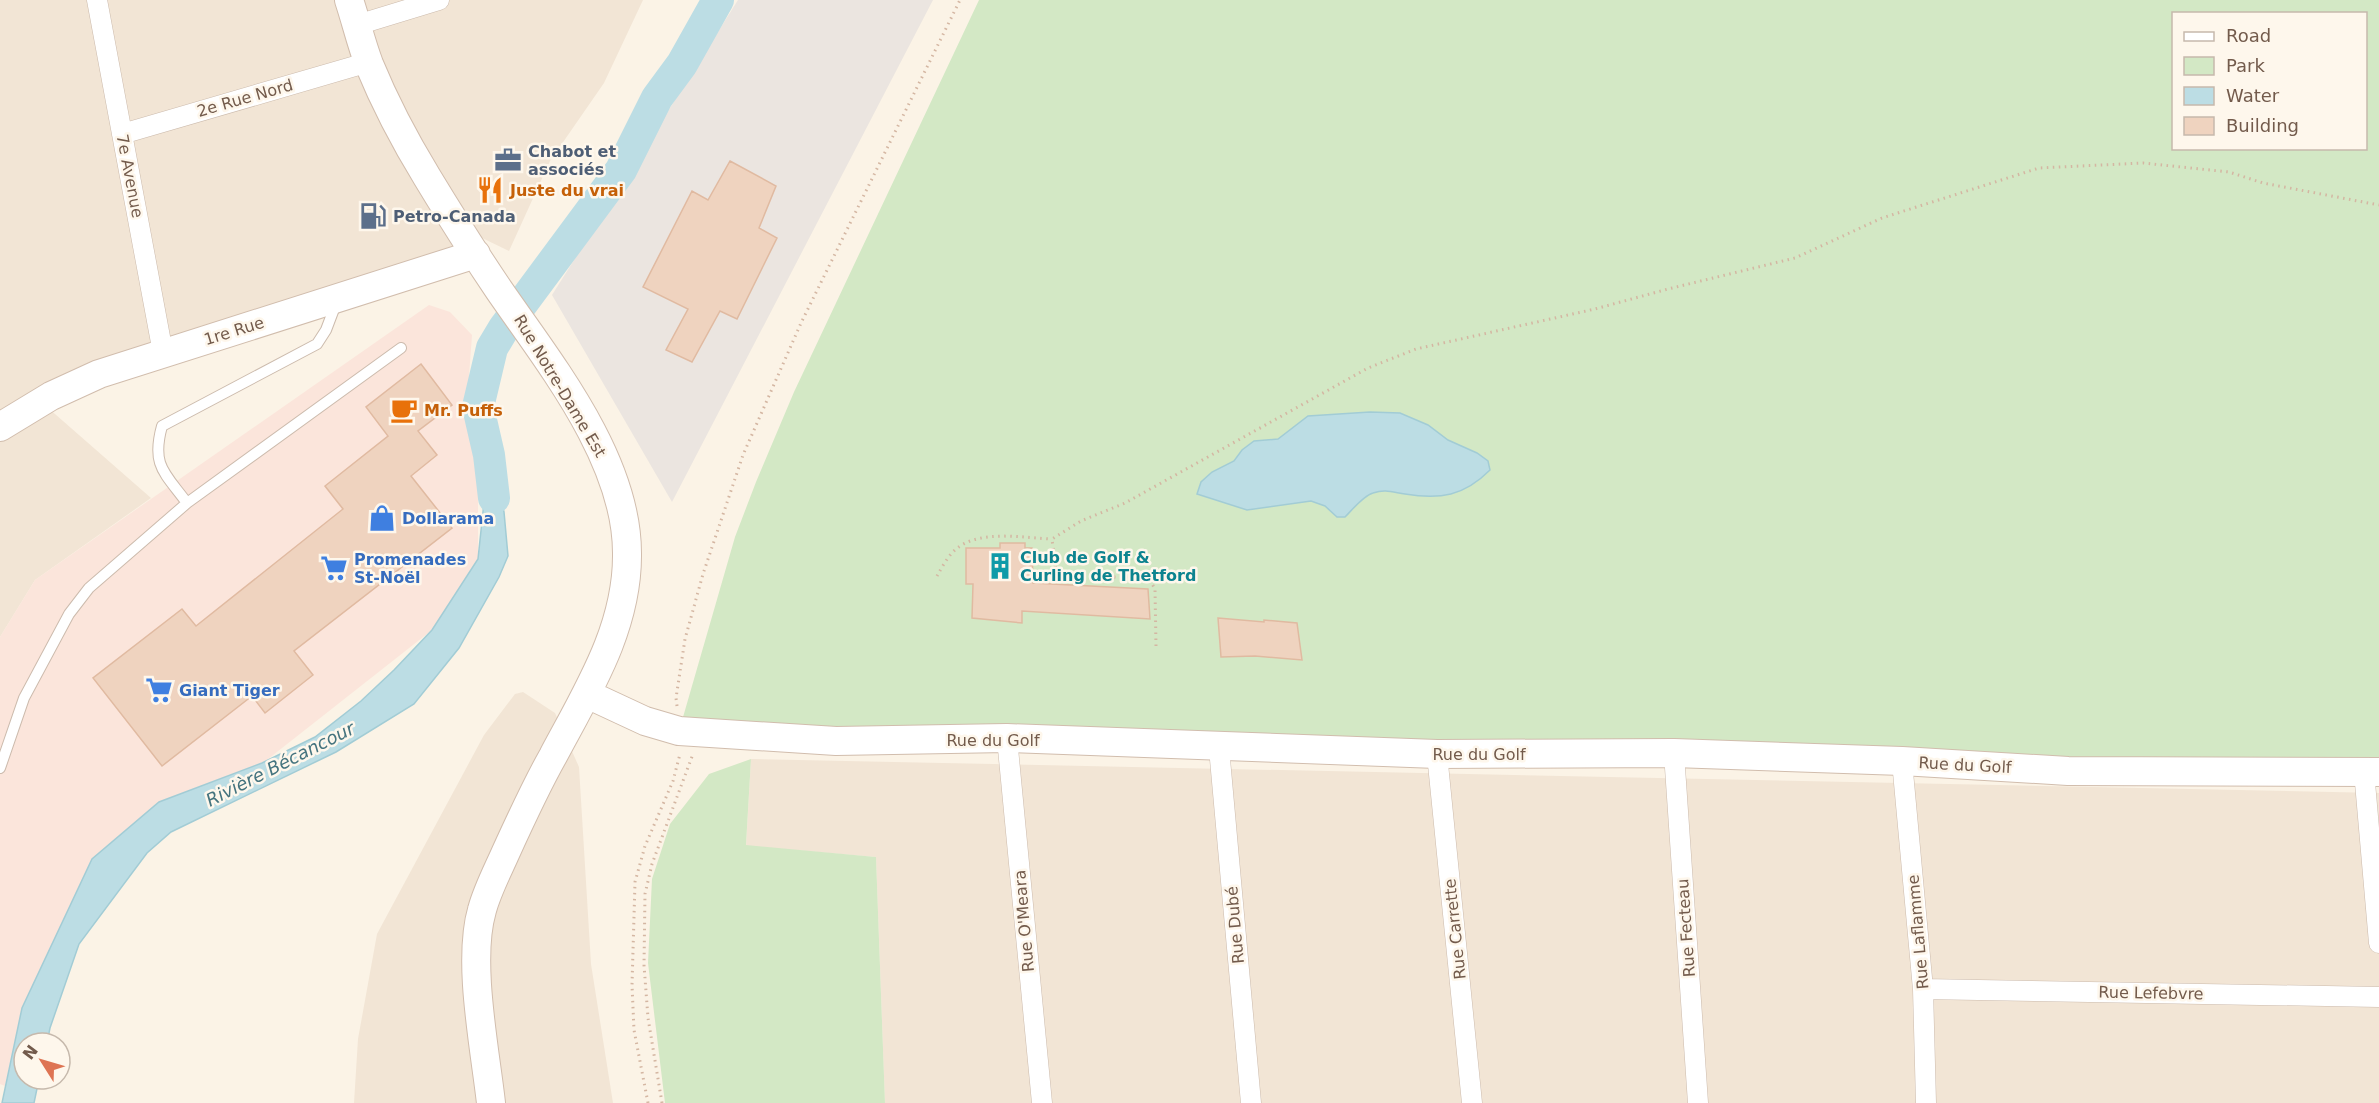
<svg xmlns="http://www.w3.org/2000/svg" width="2379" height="1103" font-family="'DejaVu Sans',sans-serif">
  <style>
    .residential { fill: #f2e5d5 }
    .commercial { fill: #fbe5db }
    .industrial { fill: #ebe5e0 }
    .green { fill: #d3e8c5; fill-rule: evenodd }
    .water { fill: #bcdde4; stroke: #a2ccd5; stroke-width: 1.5 }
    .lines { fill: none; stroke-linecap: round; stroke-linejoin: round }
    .river { stroke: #bcdde4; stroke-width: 32 }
    .building { fill: #efd3bf; stroke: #e0baa1; stroke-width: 1.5 }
    .lane-casing { stroke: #ccbbad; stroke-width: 12 }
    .street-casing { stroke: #ccbbad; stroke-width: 21 }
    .secondary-casing { stroke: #d1bdad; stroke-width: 30 }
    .path { stroke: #d4b6a2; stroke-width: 3; stroke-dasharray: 1.5 4.5; stroke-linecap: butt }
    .lane { stroke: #fff; stroke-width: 10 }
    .street { stroke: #fff; stroke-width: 20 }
    .secondary { stroke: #fff; stroke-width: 28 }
    .labels { text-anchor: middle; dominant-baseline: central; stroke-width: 5; stroke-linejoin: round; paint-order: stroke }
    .street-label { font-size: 16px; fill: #735b4c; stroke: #fef7ec }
    .service-label { font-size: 16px; font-weight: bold; fill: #4e5e75; stroke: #fef7ec; text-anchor: start }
    .food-label { font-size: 16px; font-weight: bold; fill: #c56008; stroke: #fef7ec; text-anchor: start }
    .shop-label { font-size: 16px; font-weight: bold; fill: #366cbe; stroke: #fef7ec; text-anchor: start }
    .culture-label { font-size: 16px; font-weight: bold; fill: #0d838f; stroke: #fef7ec; text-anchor: start }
    .water-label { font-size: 18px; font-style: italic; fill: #44737e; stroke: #fef7ec }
  </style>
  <rect width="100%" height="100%" fill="#fbf3e6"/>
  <path class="residential" d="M0,0h643l-39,83 -54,78 -41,90 -31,-15 -135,52 -312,105 120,105 -116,82 -35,57z
    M523,692l32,21 24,54 12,197 22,139h-259l4,-64 19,-105 107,-199 31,-41z
    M751,759l1628,34v310h-1494l-9,-246 -130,-11z"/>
  <path class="commercial" d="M429,305l21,7 22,23 -3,41 9,78v105l-46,71 -169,133 -104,39 -137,206 -17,78 -5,-2v-447l35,-57z"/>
  <path class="industrial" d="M738,0h195l-261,502 -120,-207z"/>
  <path class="green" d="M979,0h1400v772l-1700,-41 56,-194 21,-55 38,-90zM2174,14h192v134h-192z
    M751,759l-5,86 130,12 9,246h-220l-17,-140 4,-84 18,-55 39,-50z"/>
  <path class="water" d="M1370,412l30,1 28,12 20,15 29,13 11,8 2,9c-26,26 -50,30 -85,24 -13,-2 -20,-5 -32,-1 -10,3 -20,16 -28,24h-8l-12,-11 -14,-5 -64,9 -50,-16 4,-12 11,-10 22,-11 8,-11 12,-9 24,-2 30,-23z
    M489,455l15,57 4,44 -9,21 -40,71 -45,56 -78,48 -165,80 -24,21 -68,91 -29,84 -3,15h-23v36h15l-5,24h-32l20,-95 70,-149 67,-57 103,-39 53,-26 46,-36 33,-31 38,-40 46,-71z"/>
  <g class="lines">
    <path class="river" d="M494,498l-5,-43 -11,-48 14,-59 12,-20 117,-158 36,-72 25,-34 36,-64"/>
  </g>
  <path class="building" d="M730,161l46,25 -17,42 18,10 -40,81 -17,-8 -28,51 -26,-12 22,-41 -45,-22 49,-96 16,9z
    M421,364l31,41 -34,26 19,24 -26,21 41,52 -158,123 19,24 -48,38 -13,-17 -90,70 -69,-88 89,-69 14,17 147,-117 -18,-23 63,-50 -22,-29z
    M1000,543h25v5h7l1,35 115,6 2,30 -128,-8v12l-50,-5 1,-34h-7v-36h34z
    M1218,618l46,4v-2l33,3 5,37 -47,-4 -34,1z"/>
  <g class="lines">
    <defs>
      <path id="lane" d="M187,503c-22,-30 -36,-37 -25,-77l155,-82 9,-14 11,-29
        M0,768l24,-70 45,-84 20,-26 98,-85 214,-155"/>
      <path id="street" d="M97,0l66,353
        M357,25l82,-25
        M122,134l247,-72
        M1007,738l35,365
        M1219,748l32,355
        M1674,753l24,350
        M1437,754l35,349
        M1902,761l21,228 3,114
        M2364,771l15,172
        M1923,989l456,8"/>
      <path id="secondary" d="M349,0c7,21 12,43 20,64 16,39 36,77 58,113 23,38 47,76 72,113 51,74 128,169 128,263 1,75 -40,139 -74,203 -18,32 -33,65 -48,98 -8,18 -18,37 -23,56 -15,51 3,139 9,193
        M0,427l51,-31 48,-22 377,-120
        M587,694l58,27 34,10 157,10 171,-3 430,16 237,-1 228,8 166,10 311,1"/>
    </defs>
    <use href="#lane" class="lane-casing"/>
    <use href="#street" class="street-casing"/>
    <use href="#secondary" class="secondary-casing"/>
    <path class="path" d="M937,576c5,-9 11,-20 19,-27 24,-20 68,-11 96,-10
      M1156,646l-1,-57 -4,-7 -8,-5h-81l-6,-5 -4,-33 29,-18 44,-18 243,-135 48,-19 179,-40 73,-20 127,-31 87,-40 157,-50 104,-5 86,9 34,11 116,22
      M677,706l-1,-8 9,-59 18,-65 40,-119 58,-132 159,-323
      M648,1103l-14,-73 -2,-45 3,-103 10,-36 28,-65 7,-27
      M662,1103l-14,-85 -4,-53 1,-71 7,-30 41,-110"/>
    <use href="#lane" class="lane"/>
    <use href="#street" class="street"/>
    <use href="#secondary" class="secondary"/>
  </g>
  <defs>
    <symbol id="office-bare" viewBox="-9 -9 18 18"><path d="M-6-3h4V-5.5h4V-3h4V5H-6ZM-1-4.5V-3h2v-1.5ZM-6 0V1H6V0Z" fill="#5c6f8a" stroke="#fef7ec" stroke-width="2.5" paint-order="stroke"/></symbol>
    <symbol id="restaurant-bare" viewBox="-9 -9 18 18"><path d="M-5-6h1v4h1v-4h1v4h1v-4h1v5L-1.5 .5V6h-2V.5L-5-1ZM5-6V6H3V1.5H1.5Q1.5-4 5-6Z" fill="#e8710a" stroke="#fef7ec" stroke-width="2.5" paint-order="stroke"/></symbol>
    <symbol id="fuel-bare" viewBox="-9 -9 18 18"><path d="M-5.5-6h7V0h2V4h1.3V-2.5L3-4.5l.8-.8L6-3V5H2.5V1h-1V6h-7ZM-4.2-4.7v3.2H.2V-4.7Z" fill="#5c6f8a" stroke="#fef7ec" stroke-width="2.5" paint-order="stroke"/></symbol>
    <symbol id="cafe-bare" viewBox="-9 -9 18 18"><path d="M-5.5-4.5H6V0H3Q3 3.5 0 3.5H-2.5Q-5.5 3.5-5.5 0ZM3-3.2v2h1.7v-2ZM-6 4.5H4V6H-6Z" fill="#e8710a" stroke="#fef7ec" stroke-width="2.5" paint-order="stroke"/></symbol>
    <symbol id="shop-bare" viewBox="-9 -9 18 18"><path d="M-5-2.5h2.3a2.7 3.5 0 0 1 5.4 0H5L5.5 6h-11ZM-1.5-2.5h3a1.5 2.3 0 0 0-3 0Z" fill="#3f7fe0" stroke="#fef7ec" stroke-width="2.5" paint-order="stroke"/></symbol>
    <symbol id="building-bare" viewBox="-9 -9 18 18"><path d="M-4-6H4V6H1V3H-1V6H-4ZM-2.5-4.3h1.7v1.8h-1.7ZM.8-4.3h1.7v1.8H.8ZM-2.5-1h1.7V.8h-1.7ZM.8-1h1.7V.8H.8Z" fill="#0f9aa8" stroke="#fef7ec" stroke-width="2.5" paint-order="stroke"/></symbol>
    <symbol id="supermarket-bare" viewBox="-9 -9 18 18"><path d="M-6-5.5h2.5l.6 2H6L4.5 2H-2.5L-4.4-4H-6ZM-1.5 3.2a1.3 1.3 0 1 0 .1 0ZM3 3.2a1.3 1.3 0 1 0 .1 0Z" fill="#3f7fe0" stroke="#fef7ec" stroke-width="2.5" paint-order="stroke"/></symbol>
  </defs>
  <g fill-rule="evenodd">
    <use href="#office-bare" x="489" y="141" width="38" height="38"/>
    <use href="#restaurant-bare" x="471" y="171" width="38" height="38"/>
    <use href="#fuel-bare" x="354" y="197" width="38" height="38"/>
    <use href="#cafe-bare" x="385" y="391" width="38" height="38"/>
    <use href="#shop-bare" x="363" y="499" width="38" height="38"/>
    <use href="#building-bare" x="981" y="547" width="38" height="38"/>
    <use href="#supermarket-bare" x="315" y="549" width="38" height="38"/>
    <use href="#supermarket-bare" x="140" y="671" width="38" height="38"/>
  </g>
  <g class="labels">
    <g class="street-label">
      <text transform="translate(245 98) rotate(-16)">2e Rue Nord</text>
      <text transform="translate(130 176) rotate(79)">7e Avenue</text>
      <text transform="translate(234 331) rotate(-17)">1re Rue</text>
      <text transform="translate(560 386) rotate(59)">Rue Notre-Dame Est</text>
      <text x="993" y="740">Rue du Golf</text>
      <text x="1479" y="754">Rue du Golf</text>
      <text transform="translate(1965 765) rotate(3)">Rue du Golf</text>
      <text transform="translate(1024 921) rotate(-95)">Rue O'Meara</text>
      <text transform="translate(1235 925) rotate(-95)">Rue Dubé</text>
      <text transform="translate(1686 928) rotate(-94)">Rue Fecteau</text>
      <text transform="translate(1455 929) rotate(-96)">Rue Carrette</text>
      <text transform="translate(1918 932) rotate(-95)">Rue Laflamme</text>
      <text transform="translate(2151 993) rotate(1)">Rue Lefebvre</text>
    </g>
    <g class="service-label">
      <text x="528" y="151">Chabot et<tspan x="528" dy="18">associés</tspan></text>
      <text x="393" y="216">Petro-Canada</text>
    </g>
    <g class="food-label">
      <text x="510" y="190">Juste du vrai</text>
      <text x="424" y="410">Mr. Puffs</text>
    </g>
    <g class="shop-label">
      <text x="402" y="518">Dollarama</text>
      <text x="354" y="559">Promenades<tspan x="354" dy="18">St-Noël</tspan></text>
      <text x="179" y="690">Giant Tiger</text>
    </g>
    <g class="culture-label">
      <text x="1020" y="557">Club de Golf &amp;<tspan x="1020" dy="18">Curling de Thetford</tspan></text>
    </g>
    <g class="water-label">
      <text transform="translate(280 764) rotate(-27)">Rivière Bécancour</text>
    </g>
  </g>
  <rect x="2172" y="12" width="195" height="138" fill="#fef7ec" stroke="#c6b9ac" stroke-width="1.5"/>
  <rect x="2184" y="32" width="30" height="9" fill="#ffffff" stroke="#c6b9ac" stroke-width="1.5"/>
  <text x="2226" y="42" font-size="18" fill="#735b4c">Road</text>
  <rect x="2184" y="57" width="30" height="18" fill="#d3e8c5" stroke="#c6b9ac" stroke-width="1.5"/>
  <text x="2226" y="72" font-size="18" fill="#735b4c">Park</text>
  <rect x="2184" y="87" width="30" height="18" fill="#bcdde4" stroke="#c6b9ac" stroke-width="1.5"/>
  <text x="2226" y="102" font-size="18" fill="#735b4c">Water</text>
  <rect x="2184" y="117" width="30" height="18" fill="#efd3bf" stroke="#c6b9ac" stroke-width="1.5"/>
  <text x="2226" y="132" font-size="18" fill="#735b4c">Building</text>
  <g transform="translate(42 1061) rotate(307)"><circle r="28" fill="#fef7ec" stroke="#c6b9ac" stroke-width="1.5"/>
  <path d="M0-4.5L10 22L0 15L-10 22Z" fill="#de7453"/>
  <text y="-9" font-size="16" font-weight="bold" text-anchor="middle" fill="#735b4c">N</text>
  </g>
</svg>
